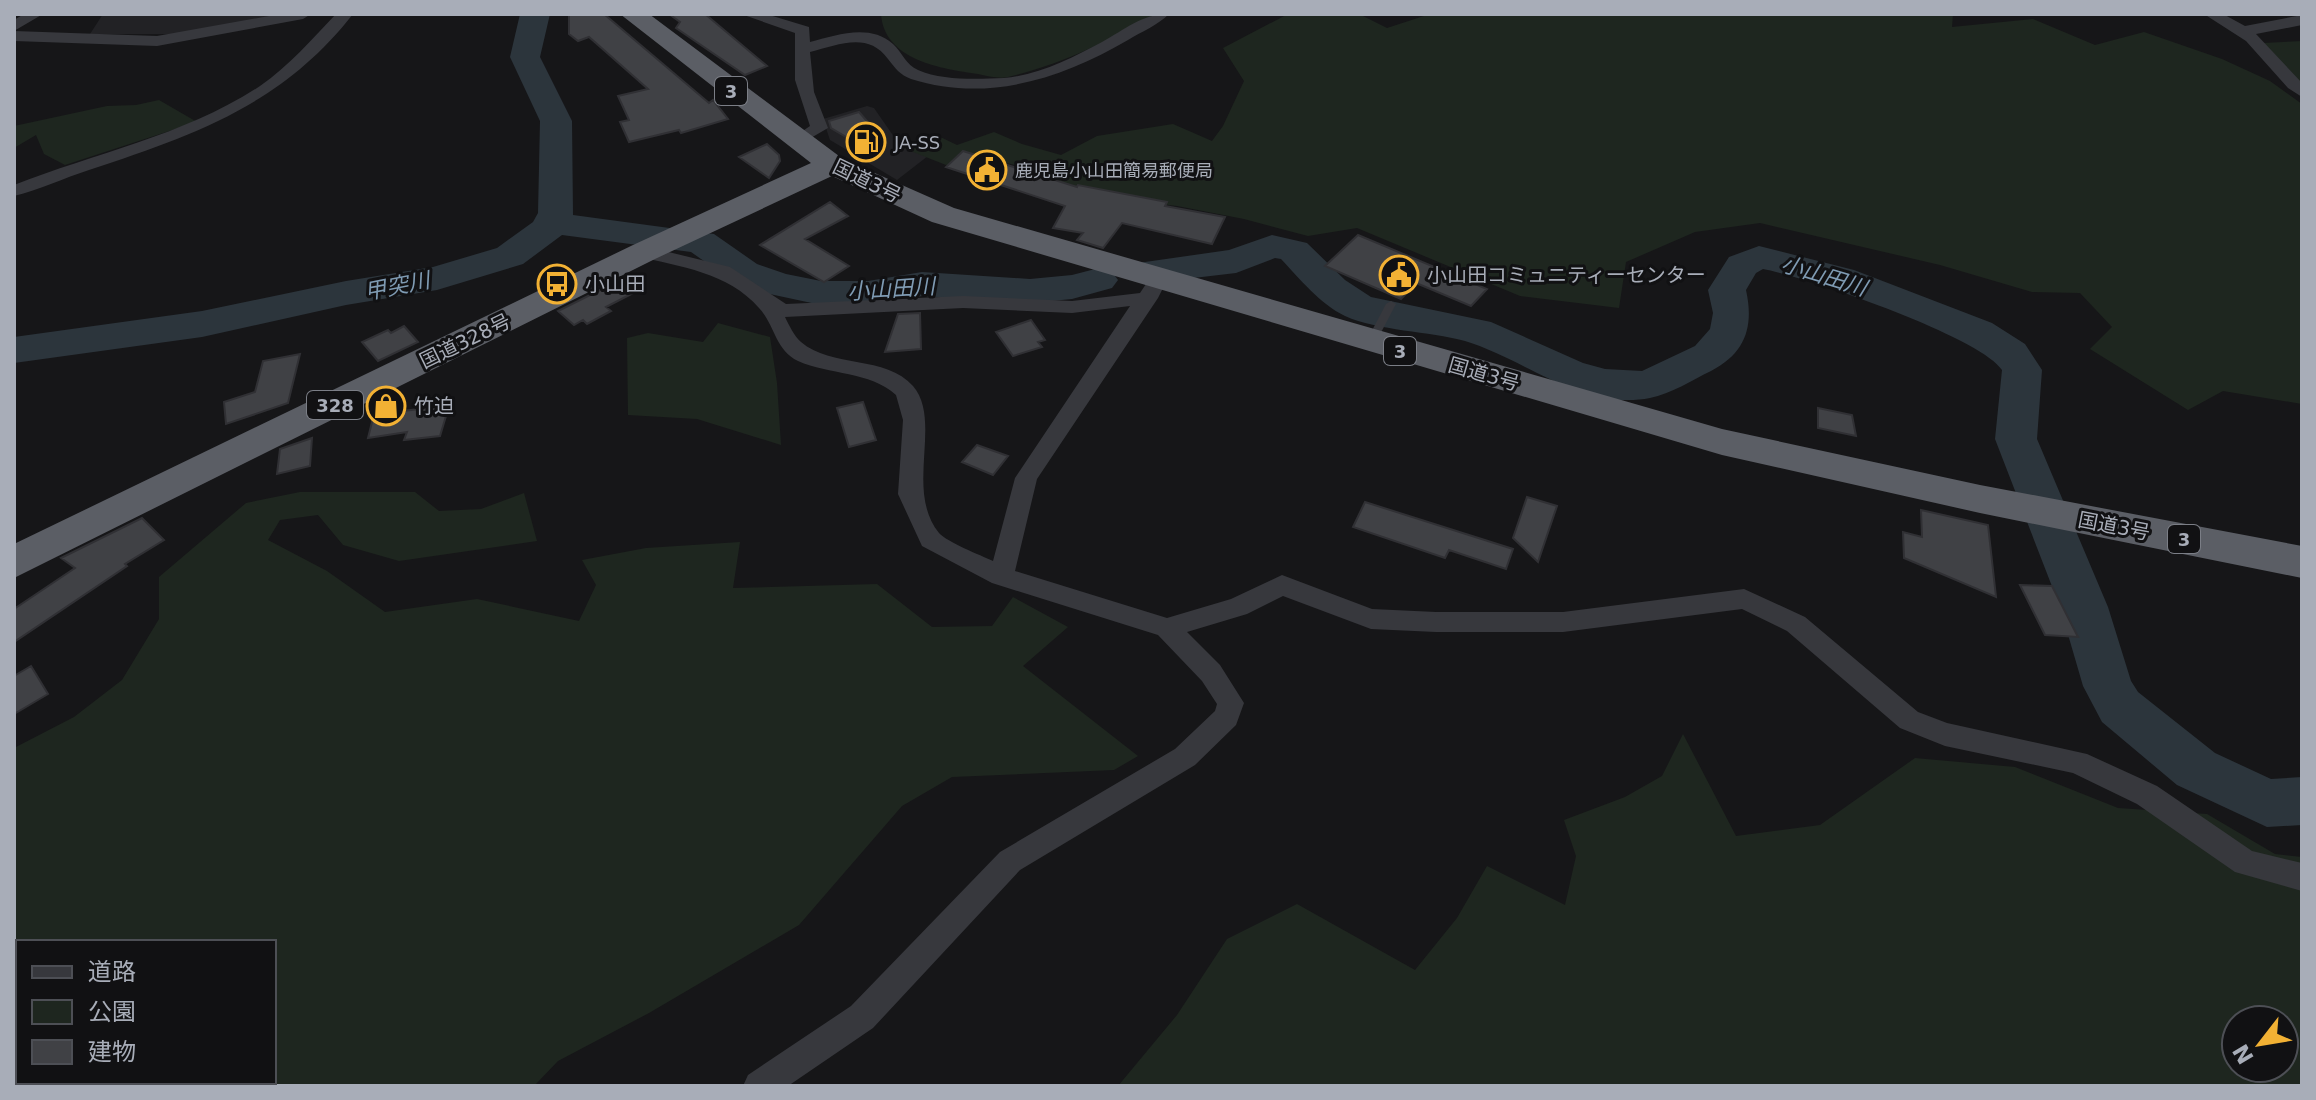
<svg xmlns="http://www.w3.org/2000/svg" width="2316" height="1100" font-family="'DejaVu Sans','Noto Sans JP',sans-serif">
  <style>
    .built { fill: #222225 }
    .green { fill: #1e261f; fill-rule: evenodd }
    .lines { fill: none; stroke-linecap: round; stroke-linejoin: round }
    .river { fill: #2c353c; fill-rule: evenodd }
    .building { fill: #404145; stroke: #303034; stroke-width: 2 }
    .service { fill: #37383d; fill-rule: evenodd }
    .minor { fill: #37383d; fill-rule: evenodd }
    .trunk { fill: #5b5e65; fill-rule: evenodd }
    .labels { text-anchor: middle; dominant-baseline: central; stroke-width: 6; stroke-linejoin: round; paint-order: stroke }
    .shield { fill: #111113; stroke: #7b7e86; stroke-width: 2 }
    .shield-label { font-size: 18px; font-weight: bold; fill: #a8adb8 }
    .far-poi-label { font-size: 18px; fill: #a8adb8; stroke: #111113; text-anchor: start }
    .street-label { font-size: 20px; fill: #a8adb8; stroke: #111113 }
    .poi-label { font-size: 20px; fill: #a8adb8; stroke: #111113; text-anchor: start }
    .water-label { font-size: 22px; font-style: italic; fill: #7f9bb3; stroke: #111113 }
  </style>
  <rect width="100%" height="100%" fill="#161618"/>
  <path class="built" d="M103,14h180l-106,20h-87z
    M867,106l7,2 25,36 29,12 -31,24 -67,-40 -7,-21z"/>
  <path class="green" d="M881,14h276c-46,26 -97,51 -149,63 -9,2 -21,-1 -30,-3 -36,-5 -94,-14 -97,-60z
    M1288,14h71l28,14 43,-14h523l-1,13 81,-8 62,26 49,-13 78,27 48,22 32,23v300l-79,-13 -35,19 -98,-61 22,-22 -32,-34 -48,-1 -92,-27 -180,-42 -65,9 -69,30 -7,46 -99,-12 -163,-68 -49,8 -64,-17 -67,-13 -95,-11 -34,-22 -46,-11 -56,3 -43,-17 31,-14 23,11 37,-13 28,12 39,11 36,-19 76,-12 39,17 11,-15 21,-45 -21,-33z
    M2302,41v46l-39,-44z
    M159,100l38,22 -132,43 -21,-11 -8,-19 -22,13v-22l93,-20 29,-1z
    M718,323l52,14 7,46 4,62 -84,-26 -69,-4 -1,-77 21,-5 55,9z
    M300,492h115l24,19 42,-2 43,-16 13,48 -138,20 -56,-16 -25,-30 -38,5 -12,20 59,31 58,41 92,-13 102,22 17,-36 -14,-25 64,-12 94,-6 -7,46 144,-4 55,43 60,-1 21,-29 55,30 -45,39 115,90 -24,14 -162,7 -50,29 -103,119 -150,88 -91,48 -24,25h-520v-338l60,-31 48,-37 37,-61v-42l87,-74zM274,942v140h-256v-140z
    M1683,734l53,102 84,-11 95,-67 100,9 103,41 89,6 68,40 27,3v229h-1184l59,-71 50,-76 70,-35 118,66 42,-52 30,-52 78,39 11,-49 -12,-36 61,-23 37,-21zM2236,1020h48v48h-48z"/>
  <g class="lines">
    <path class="river" d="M520,14h30l-10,43 32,64 1,94 141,19 43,30 29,10 35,7h47l54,-9 108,7 42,-4 27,-7 13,4 6,8 -6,8 -40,11 -42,4 -108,-7 -54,9h-47l-56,-12 -34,-13 -40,-28 -129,-17 -39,29 -86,26 -91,15 -144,32 -188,26v-26l188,-26 144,-30 87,-14 64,-19 36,-26 5,-9 2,-92 -30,-64z
      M1272,235l35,8 38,37 26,17 120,25 92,41 22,6 37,2 53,-25 15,-17 3,-16 -5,-23 21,-33 30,-11 95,24 138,53 33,21 17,26 -5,69 71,168 23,74 7,11 77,61 56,26 31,-2v48l-35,2 -90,-42 -75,-63 -19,-36 -23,-79 -65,-168 7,-69c-21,-33 -195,-93 -239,-101l-7,4 -10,17c8,36 0,63 -35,81 -19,9 -40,23 -61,27 -68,13 -125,-39 -185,-57 -36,-10 -87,-10 -120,-25 -25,-12 -45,-37 -64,-57l-6,-1 -39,15 -85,10 -13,-4 -6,-8 6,-8 91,-13z"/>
  </g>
  <path class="building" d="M569,14h35l105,89 4,-3 15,19 -47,14 -2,-3 -50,12 -9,-20 9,-2 -11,-24 30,-7 -59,-52 -11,4 -9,-7z
    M669,14h36l62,52 -22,9 -69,-47 4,-6z
    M859,112l27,31 -16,8 -39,-23 -2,-7z
    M767,144l12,11 1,6 -11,17 -30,-21z
    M963,151l114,36 1,-2 89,17 -2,4 60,11 -13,27 -90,-21 -19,25 -26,-8 6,-7 -30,-5 12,-22 -119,-39z
    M830,202l18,14 -43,23 44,27 -25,16 -64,-37z
    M1358,235l129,54 -16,17 -55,-23 -15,16 -76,-33z
    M626,277l15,12 -35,18 5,4 -24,13 -4,-4 -9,5 -16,-14z
    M920,313l1,36 -36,3 13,-38z
    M1031,320l14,20 -7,2 4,5 -29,9 -17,-24z
    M404,326l14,16 -40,19 -16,-19 26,-12 3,3z
    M300,354l-12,49 -62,21 -2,-22 31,-10 8,-31z
    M863,402l13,38 -27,7 -12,-39z
    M449,406l-9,30 -36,4 3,-8 -39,6 6,-24z
    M1818,408l34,7 4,21 -38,-8z
    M312,438l-2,28 -33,8 3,-25z
    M977,445l31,11 -15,19 -31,-13z
    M1527,497l30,9 -19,56 -25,-24z
    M1365,502l148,47 -7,20 -57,-19 -4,8 -92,-31z
    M1921,510l67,15 8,72 -92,-39 -1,-26 19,5z
    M142,518l22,22 -39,24 2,2 -113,76v-33l61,-41 -14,-10z
    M2020,585l32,1 26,51 -33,-2z
    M31,666l17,28 -34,20v-38z"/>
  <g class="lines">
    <path class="service" d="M1391,301l5,3 -20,38 -5,3 -4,-1 -1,-2 20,-38z"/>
    <path class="minor" d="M24,14h19l-29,17v-11z
      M280,14h31l-8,5 -146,27 -143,-5v-10l143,5z
      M336,14h17c-71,91 -159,121 -264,156 -25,8 -50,20 -75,26v-11c82,-32 172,-50 246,-99 29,-20 52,-47 76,-72z
      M741,14h25l43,13 1,15c26,-7 60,-19 83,2 9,8 13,21 25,26 25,11 60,9 86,8 35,-3 68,-20 98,-36 24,-13 39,-28 67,-28 -11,11 -28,18 -41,26 -67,39 -141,63 -217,39 -11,-4 -16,-11 -23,-20 -20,-28 -50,-14 -78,-7l4,40 14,36 -31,18 -9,-5 22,-15 -15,-46v-47z
      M2204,14h19l22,12 57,-11v10l-46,9 46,49v14l-14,-9 -42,-47z
      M644,246l86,21 56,37 177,-8 109,5 68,-8 6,-9h14l3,4 -5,10 -121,181 -22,92 152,47 64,-19 51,-24 90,34 64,3h127l181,-23 61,28 113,95 29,11 140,31 70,32 95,65 50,12v28l-67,-19 -98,-68 -64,-31 -128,-27 -45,-18 -113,-97 -45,-22 -179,23h-127l-65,-3 -88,-33 -36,18 -60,18 33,33 24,38 -8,22 -41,40 -175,105 -147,158 -85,58h-45l5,-11 103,-69 149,-154 175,-103 40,-38 2,-7 -15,-23 -44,-46 -166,-52 -70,-37 -24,-52 5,-74 -7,-25c-26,-24 -67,-20 -98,-34 -23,-11 -23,-36 -39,-53 -31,-36 -79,-41 -122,-52l-3,-4 3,-4zM1130,306l-115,172 -22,83c-13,-6 -46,-19 -54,-28 -35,-43 4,-112 -26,-147 -27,-31 -82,-18 -112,-44 -7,-6 -12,-17 -16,-25l178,-9 109,5z"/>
    <path class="trunk" d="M620,14h29l194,145 111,49 768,221 258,56 322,61v32l-322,-65 -258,-58 -790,-233 -100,-46 -177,83 -641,319v-34l619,-299 178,-82z"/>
  </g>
  <defs>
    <symbol id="fuel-ring" viewBox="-11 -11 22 22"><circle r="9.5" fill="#111113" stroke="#f2b134" stroke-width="1.5"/><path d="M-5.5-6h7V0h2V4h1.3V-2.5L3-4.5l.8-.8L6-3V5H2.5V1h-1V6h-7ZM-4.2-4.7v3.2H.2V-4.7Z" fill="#f2b134"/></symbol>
    <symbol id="civic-ring" viewBox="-11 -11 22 22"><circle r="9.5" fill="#111113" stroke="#f2b134" stroke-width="1.5"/><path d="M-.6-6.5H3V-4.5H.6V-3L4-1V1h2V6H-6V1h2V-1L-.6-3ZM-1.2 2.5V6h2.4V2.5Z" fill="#f2b134"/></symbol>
    <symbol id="bus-ring" viewBox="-11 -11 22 22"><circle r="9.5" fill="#111113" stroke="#f2b134" stroke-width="1.5"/><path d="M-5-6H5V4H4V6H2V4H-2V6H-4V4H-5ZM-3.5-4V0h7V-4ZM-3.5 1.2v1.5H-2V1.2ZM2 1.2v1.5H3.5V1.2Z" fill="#f2b134"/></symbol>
    <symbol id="shop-ring" viewBox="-11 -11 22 22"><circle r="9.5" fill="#111113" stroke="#f2b134" stroke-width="1.5"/><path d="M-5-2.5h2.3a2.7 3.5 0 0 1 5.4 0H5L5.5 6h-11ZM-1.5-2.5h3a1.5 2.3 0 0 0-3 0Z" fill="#f2b134"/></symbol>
  </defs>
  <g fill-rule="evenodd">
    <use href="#fuel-ring" x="844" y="120" width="44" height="44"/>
    <use href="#civic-ring" x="965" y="148" width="44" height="44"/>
    <use href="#civic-ring" x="1377" y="253" width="44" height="44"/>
    <use href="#bus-ring" x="535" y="262" width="44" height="44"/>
    <use href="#shop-ring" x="364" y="384" width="44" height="44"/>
  </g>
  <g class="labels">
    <g class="shield">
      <rect x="715" y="77" width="32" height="28" rx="6"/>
      <rect x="1384" y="337" width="32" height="28" rx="6"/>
      <rect x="307" y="391" width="56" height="28" rx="6"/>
      <rect x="2168" y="525" width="32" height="28" rx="6"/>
    </g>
    <g class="shield-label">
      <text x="731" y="91">3</text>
      <text x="1400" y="351">3</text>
      <text x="335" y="405">328</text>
      <text x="2184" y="539">3</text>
    </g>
    <g class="far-poi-label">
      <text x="894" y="142">JA-SS</text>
      <text x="1015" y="170">鹿児島小山田簡易郵便局</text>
    </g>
    <g class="street-label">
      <text transform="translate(867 181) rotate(26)">国道3号</text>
      <text transform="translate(465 341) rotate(-26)">国道328号</text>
      <text transform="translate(1484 374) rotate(16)">国道3号</text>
      <text transform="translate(2114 526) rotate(11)">国道3号</text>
    </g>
    <g class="poi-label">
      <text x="1427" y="275">小山田コミュニティーセンター</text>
      <text x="585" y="284">小山田</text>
      <text x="414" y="406">竹迫</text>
    </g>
    <g class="water-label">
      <text transform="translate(1824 276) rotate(17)">小山田川</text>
      <text transform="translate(397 286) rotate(-11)">甲突川</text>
      <text transform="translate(891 289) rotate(-4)">小山田川</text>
    </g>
  </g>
  <rect width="2316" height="1100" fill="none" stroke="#a8adb8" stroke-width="32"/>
  <rect x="16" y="940" width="260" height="144" fill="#111113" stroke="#4d4f55" stroke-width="2"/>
  <rect x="32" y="966" width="40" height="12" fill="#37383d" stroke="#4d4f55" stroke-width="2"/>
  <text x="88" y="980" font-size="24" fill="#a8adb8">道路</text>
  <rect x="32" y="1000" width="40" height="24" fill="#1e261f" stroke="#4d4f55" stroke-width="2"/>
  <text x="88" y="1020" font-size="24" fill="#a8adb8">公園</text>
  <rect x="32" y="1040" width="40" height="24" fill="#404145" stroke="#4d4f55" stroke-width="2"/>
  <text x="88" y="1060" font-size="24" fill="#a8adb8">建物</text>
  <g transform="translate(2260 1044) rotate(239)"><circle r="38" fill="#111113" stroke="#4d4f55" stroke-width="2"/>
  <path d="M0-6L14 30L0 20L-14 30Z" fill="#f2b134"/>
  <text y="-12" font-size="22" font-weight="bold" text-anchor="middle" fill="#a8adb8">N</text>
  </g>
</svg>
